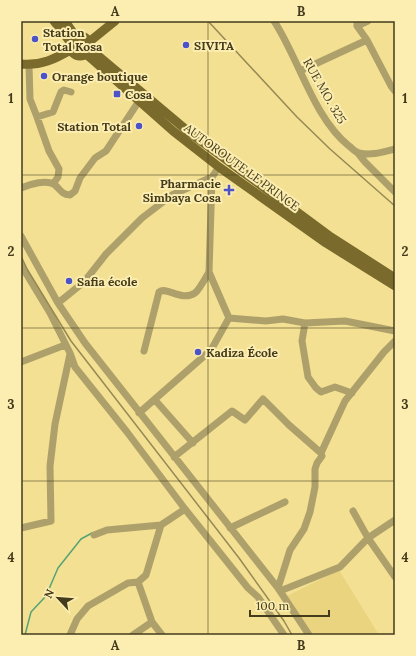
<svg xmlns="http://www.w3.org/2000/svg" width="416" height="656" font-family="Lora,serif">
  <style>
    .built { fill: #ead47f }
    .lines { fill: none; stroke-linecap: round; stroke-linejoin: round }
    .stream { stroke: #56a375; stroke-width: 1.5 }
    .minor { stroke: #aea06a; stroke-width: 7 }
    .major { stroke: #7a6a2c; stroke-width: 9 }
    .rail { stroke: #968954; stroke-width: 1.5 }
    .grid { fill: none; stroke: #433b1c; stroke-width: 1; stroke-opacity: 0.55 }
    .poi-dot { fill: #4c53c9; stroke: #fcedb1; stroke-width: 1.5 }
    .labels { text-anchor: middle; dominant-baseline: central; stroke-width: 4; stroke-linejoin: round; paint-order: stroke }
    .poi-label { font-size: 12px; font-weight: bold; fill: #433b1c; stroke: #fcedb1; text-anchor: start }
    .street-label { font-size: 12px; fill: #433b1c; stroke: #fcedb1 }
    .neatline { fill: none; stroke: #433b1c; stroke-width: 1.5 }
    .grid-label { font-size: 13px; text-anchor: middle; font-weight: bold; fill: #433b1c }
  </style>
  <rect width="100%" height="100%" fill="#f3e093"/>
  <path class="built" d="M339,570l40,65h-68l-24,-39z"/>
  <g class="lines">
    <path class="stream" d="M25,635l6,-23 15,-16 12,-28 23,-29 11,-6"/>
    <path class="minor" d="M274,21c25,38 39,96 75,125 3,2 6,6 10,7 12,3 24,-1 36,-4
      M357,26l11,-5
      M367,40l24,46 4,5
      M29,65l1,34 7,18 16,-5 8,-20 3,-2 7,2
      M300,71l67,-31 -10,-14v-5
      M37,117l12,34 10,18 -1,8 -5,7
      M357,152l8,10 30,30
      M219,167l-7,10 -3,95 20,46 37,3 17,-2 22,4 40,-2 50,10
      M21,188c9,-4 26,-9 34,-3 6,5 6,9 15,10l5,-4 5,-13 15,-20 11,-7 33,-50
      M21,236l37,67 27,40 193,245 31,47
      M21,265l29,48 20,40 5,14 52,65 58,77 63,79 10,9 26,38
      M58,303l26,-21 22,-28 36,-36 30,-23 40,-18
      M305,323l-3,18 6,36 8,11 5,4 14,-5 17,6
      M144,351l15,-59c8,-6 22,10 36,1 4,-3 11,-16 14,-21
      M21,362l44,-17
      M155,400l38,43
      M139,413l72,-63 18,-32
      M174,457l58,-46 13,9 18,-21 26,26 32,28 24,-52 39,-49 11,-11
      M353,511l15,27 27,39
      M161,525l-15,50 -8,7 14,40 10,13
      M21,528l30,-7 -1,-55 5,-42 15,-70
      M230,528l55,-26
      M94,535l13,-5 54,-5 24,-16
      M278,588l12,-38 14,-21 6,-17 5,-25v-18l2,-6 5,-7 -1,-3
      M280,591l60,-24 28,-29 27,-18
      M70,635l7,-16 11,-13 40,-23 10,-1
      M133,635l19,-13"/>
    <path class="major" d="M54,21l17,22
      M65,21l11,16
      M70 46a10 10 0 1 1 20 0a10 10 0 1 1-20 0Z
      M89,42l26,-21
      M90,49l100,84 141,104 64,41
      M86,54l87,77 46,36 107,76 69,43
      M21,64c20,2 34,-5 51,-15"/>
    <path class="rail" d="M208,21l89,96 33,32 65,57
      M21,256l6,13 44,72 168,217 45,63 8,14"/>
  </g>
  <path class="grid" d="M208,21v614M21,175h374M21,328h374M21,481h374"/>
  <g class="poi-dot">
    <circle cx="35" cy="39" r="4"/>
    <circle cx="186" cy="45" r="4"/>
    <circle cx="44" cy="76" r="4"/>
    <rect x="113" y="90" width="8" height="8" rx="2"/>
    <circle cx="139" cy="126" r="4"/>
    <path d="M227 184h4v4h4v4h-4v4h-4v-4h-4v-4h4z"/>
    <circle cx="69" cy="281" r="4"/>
    <circle cx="198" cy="352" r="4"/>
  </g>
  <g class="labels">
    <g class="poi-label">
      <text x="43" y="32">Station<tspan x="43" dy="14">Total Kosa</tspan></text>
      <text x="194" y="45">SIVITA</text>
      <text x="52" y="76">Orange boutique</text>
      <text x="125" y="94">Cosa</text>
      <text x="131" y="126" text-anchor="end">Station Total</text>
      <text x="221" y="183" text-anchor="end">Pharmacie<tspan x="221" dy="14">Simbaya Cosa</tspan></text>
      <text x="77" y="281">Safia école</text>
      <text x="206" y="352">Kadiza École</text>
    </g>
    <g class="street-label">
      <text transform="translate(325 91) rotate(60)">RUE MO. 325</text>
      <text transform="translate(242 167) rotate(36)">AUTOROUTE LE PRINCE</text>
    </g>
  </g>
  <rect width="416" height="656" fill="none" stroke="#fcedb1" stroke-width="44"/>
  <g transform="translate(58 598) rotate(296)" stroke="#fcedb1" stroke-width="3" paint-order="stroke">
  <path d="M0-3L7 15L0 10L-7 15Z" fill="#433b1c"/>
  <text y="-6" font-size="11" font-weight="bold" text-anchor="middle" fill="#433b1c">N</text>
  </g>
  <path d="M250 610v6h79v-6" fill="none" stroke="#433b1c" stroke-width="2"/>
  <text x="256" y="610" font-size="12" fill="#433b1c" stroke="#fcedb1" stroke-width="3" paint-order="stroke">100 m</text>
  <rect x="22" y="22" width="372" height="612" class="neatline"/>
  <g class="grid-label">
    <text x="115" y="16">A</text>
    <text x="301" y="16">B</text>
    <text x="11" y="103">1</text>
    <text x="405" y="103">1</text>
    <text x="11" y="256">2</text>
    <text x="405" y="256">2</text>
    <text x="11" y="409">3</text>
    <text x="405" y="409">3</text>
    <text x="11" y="562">4</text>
    <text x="405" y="562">4</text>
    <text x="115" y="650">A</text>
    <text x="301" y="650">B</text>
  </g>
</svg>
